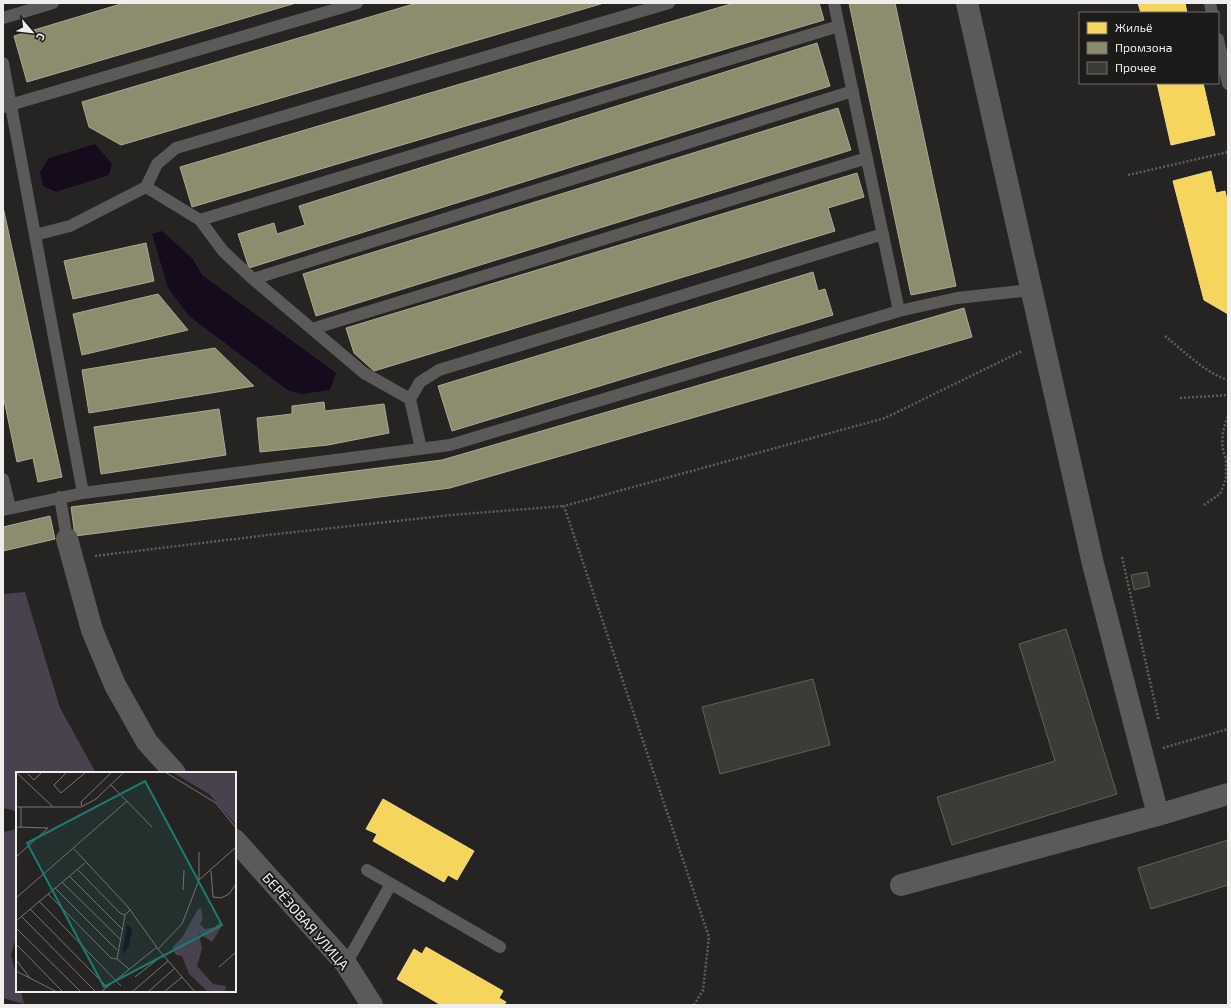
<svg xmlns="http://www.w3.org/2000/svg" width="1231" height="1008" font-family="'Exo 2',sans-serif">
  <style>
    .green { fill: #4a414f }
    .water { fill: #160b1d }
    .homes { fill: #f6d55c; stroke: #f4dc87 }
    .industry { fill: #8c8c6e; stroke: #aaa994 }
    .building { fill: #3d3b35; stroke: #626060 }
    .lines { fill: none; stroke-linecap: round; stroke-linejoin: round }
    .path { stroke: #5e5e5e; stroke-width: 2.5; stroke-dasharray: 2 2; stroke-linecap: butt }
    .service { stroke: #5b5a59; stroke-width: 12 }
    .minor { stroke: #5b5a59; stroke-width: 22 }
    .labels { text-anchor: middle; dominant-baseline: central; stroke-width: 4; stroke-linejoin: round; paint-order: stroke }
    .street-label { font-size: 14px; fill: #efeeec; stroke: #1c1b19 }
    .inset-road { fill: none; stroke: #767573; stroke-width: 1 }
    .view { fill: #1a7c74; fill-opacity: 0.15; stroke: #1a7c74; stroke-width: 2 }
    .inset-edge { fill: none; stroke: #efeeec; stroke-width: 2 }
  </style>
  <rect width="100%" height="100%" fill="#252423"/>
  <path class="green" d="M25,592l35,116 36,65h-79v39l-2,-1 -12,-3v-214z
    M17,829v105l-6,21 6,23v13h4l3,13 -21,-6v-166z"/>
  <path class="water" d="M95,144l17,20 -3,11 -53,17 -13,-6 -3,-14 9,-14z
    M162,231l31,28 9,16 134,98 -6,17 -28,4 -13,-3 -100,-75 -21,-28 -16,-54z"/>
  <path class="homes" d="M1138,3h47l2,10h-46z
    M1157,83h46l12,52 -44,10z
    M1211,171l5,22 9,-2 3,13v110l-24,-14 -31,-119z
    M383,799l91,52 -17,29 -9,-5 -4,7 -71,-41 4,-7 -11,-5z
    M426,947l77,44 -4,7 7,4 -2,3h-63l-44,-26 17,-30 8,5z"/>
  <path class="industry" d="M124,3h172l-269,79 -13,-46z
    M417,3h187l-483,142 -32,-18 -7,-25z
    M734,3h85l5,17 -632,187 -12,-40z
    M849,3h46l61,283 -45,9z
    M817,43l13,43 -581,182 -11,-34 36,-11 3,11 28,-9 -6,-19z
    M838,108l13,42 -535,166 -13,-42z
    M857,173l7,24 -36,11 7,23 -461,140 -20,-18 -8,-25z
    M3,207l59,270 -24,5 -5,-24 -16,4 -14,-67z
    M146,243l8,38 -81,18 -9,-38z
    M813,272l5,19 7,-2 8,26 -381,116 -14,-45z
    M158,294l30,36 -106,25 -9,-41z
    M964,308l8,29 -522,151 -375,48 -4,-29 371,-47z
    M215,348l39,38 -165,27 -7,-43z
    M324,402l1,9 59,-7 5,29 -61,12 -68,7 -3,-34 35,-4v-8z
    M219,409l7,46 -125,19 -7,-47z
    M50,516l5,23 -52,12v-24z"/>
  <path class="building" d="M1147,572l3,14 -16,4 -3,-15z
    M1066,629l51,165 -165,51 -15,-48 118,-36 -36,-117z
    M813,679l17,66 -110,29 -18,-67z
    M1228,840v45l-77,24 -13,-41z"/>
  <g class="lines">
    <path class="path" d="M1128,175l100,-23
      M1165,336c20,16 39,36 63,44
      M1180,398l48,-3
      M1228,417c-6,12 -9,33 0,44
      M1204,505l16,-11 6,-15v-21
      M95,556l173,-21 183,-20 113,-9
      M1122,557l37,164
      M1163,748l65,-19
      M694,1005l9,-15 6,-53 -145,-431 321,-88 137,-67"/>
    <path class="service" d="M834,3l65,308
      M1210,3l2,10
      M3,18l50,-15
      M1218,39l10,45
      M3,63l80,430
      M3,107l354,-104
      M146,187l54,33 23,31 30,28 111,94 46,26
      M200,220l639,-194
      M35,235l35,-9 76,-39 11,-23 19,-16 493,-145
      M253,279l600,-188
      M312,329l555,-171
      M421,449l-11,-50 10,-17 19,-12 444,-136
      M3,479l7,29
      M60,497l7,42
      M3,510l80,-17 367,-48 449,-134 58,-13 74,-8
      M367,870l133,77
      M346,964l45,-80"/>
    <path class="minor" d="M967,3l126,561 65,251
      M67,539l25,91 23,55 32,57 28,31
      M235,840l111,124 26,41
      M901,885l257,-70 70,-21"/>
  </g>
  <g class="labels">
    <g class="street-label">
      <text transform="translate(306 921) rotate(49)">БЕРЁЗОВАЯ УЛИЦА</text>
    </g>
  </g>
  <g transform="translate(16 772)">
    <rect width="220" height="220" fill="#252423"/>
    <path d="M156,0h64v53l-27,-31zM185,136l2,10 -3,6 5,5 10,-2 5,-5 1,5 -9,15 -13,-9 3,16 -5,17 16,18 13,2 -1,6h-17l-19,-18 -7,-18 -6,-1 -4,-7 11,-12 15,-27z" fill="#4a414f"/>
    <path d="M111,153l5,4 -3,17 -7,9z" fill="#160b1d"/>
    <path class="inset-road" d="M0,0l37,35M51,0l-13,13 7,8 25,-21M149,0l51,31 20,25M12,2l6,6 8,-8M95,13l41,42M66,34l-1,-4 31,-30M0,35h65l15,-8 28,-27M0,55l32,1 -32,29M5,55v-20M58,77l54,58 30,42 37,43M61,97l43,44 5,2 5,-5M195,99l2,26 8,1 8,-4 7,-10M53,104l54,54M183,108v-28M46,110l59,58M39,116l62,62M167,118l1,-20M32,122l63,64 6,1 12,10M0,126l111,-97M23,129l82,85M14,137l77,78M5,144l75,76M0,149l69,-58M0,156l65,64M0,172l47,48M142,177l24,-25 17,-44 37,-33M101,187l8,-44M0,188l14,18M203,195l17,-15M0,199l41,21M119,205l28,-22M85,220l56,-45M116,220l36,-31M132,220l27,-24M148,220l18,-15"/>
    <path class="view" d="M129,9l77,144 -118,62 -77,-144z"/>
    <rect width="220" height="220" class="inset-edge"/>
  </g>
  <rect width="1231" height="1008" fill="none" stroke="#efeeec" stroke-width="8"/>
  <rect x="1079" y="12" width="140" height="72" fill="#1c1b19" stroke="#706f6d"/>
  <rect x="1087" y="22" width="20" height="12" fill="#f6d55c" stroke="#706f6d"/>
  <text x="1115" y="32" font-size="12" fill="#efeeec">Жильё</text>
  <rect x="1087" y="42" width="20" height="12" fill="#8c8c6e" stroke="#706f6d"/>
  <text x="1115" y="52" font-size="12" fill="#efeeec">Промзона</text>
  <rect x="1087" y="62" width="20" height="12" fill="#3d3b35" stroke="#706f6d"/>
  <text x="1115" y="72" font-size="12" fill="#efeeec">Прочее</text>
  <g transform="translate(32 32) rotate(118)" stroke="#1c1b19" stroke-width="3" paint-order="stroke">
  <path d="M0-3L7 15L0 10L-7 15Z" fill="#efeeec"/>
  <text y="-6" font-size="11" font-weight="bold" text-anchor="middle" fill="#efeeec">С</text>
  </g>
</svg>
